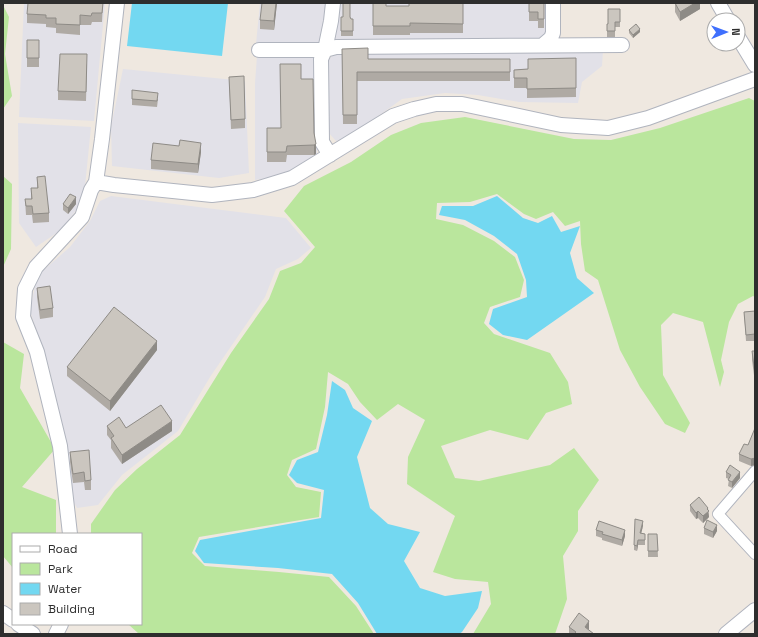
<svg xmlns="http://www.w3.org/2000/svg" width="758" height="637" font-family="'Space Grotesk',sans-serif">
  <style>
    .industrial { fill: #e2e1e8 }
    .green { fill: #bae69d }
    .water { fill: #73d8f1 }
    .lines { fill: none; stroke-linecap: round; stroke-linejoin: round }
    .street-casing { stroke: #b0b4be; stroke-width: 12 }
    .secondary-casing { stroke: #b0b4be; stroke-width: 16 }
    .street { stroke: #fff; stroke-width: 10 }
    .secondary { stroke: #fff; stroke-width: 14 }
    .wall { fill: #afaaa4 }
    .shaded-wall { fill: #8e8b86 }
    .building { fill: #cbc6bf; stroke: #8e8b86 }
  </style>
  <rect width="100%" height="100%" fill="#efe8e0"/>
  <path class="industrial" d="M24,3h81l-11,118 -75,-4z
    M260,3h68l-1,17 -8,22 -63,2z
    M337,3h211l-1,31 -6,7 -208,1z
    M603,50l-1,16 -20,16 -4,21 -59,-1 -41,-7 -33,-2 -43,6 -53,38 -13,4 -8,-9 -2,-68 4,-6 6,-5z
    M317,55v100l-23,14 -19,8 -20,3v-97l2,-27z
    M123,69l122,12 4,92 -30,5 -107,-12 -1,-39z
    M18,123l73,4 -6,59 -8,23 -16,21 -25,17 -17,-24z
    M111,196l175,22 25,30 -13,11 -22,10 -11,28 -55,80 -32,54 -56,44 -24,30 -21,3 -6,-11 -4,-46 -18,-84 -19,-56 7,-35 33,-29 20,-26 10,-20z"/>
  <path class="green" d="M3,5l6,12 -4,37 7,42 -9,13z
    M749,98l6,3v196l-2,-1 -15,8 -9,18 -8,38 3,12 -4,15 -17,-65 -30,-9 -12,12 2,50 27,48 -5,10 -20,-9 -25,-37 -20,-37 -22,-70 -13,-9 -4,-27 -1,-23 -15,5 -12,-14 -17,7 -12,-5 -27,-20 -27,8 -33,1 -1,16 27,6 31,16 21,16 9,23 -4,17 -30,10 -6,16 10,11 56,19 18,29 4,22 -26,9 -18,27 -38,-10 -49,16 14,32 24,3 71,-16 24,-17 25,32 -21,31v20l-15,25 4,43 -12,35h-82l18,-30 -3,-22 -33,-3 -22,-7 22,-56 -48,-32 1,-27 17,-37 -27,-16 -21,16 -17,-18 -12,-18 -20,-12 -3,35 -9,42 -24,11 -5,15 9,12 25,5 -2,25 -120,20 -7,16 13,13 74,6 50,5 27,29 18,28h-235l-11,-10h13v-90h-50v-10l24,-34 22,-21 43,-34 51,-82 38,-54 11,-28 21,-8 14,-16 -31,-36 20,-25 47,-24 40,-27 30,-12 44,-6 109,22 37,1 49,-12z
    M3,176l9,8 -1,65 -8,18z
    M3,342l21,12 -4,34 35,61 -33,38 34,13v34h-43v34l-10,-12z"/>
  <path class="water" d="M132,3h96l-6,53 -95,-10z
    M497,196l26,22 15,5 14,-7 9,16 19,-6 -10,27 7,25 17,15 -67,47 -24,-5 -14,-11 4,-15 34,-12 -1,-17 -9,-26 -23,-18 -29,-16 -26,-5 3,-9h31z
    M332,381l13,9 8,18 19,13 -15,36 13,51 18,16 32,8 -16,29 16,27 25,8 37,-5 -4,17 -16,24 -3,2h-82l-19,-31 -26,-29 -54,-6 -74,-5 -9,-12 5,-11 121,-22 3,-28 -27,-7 -8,-8 8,-15 21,-8 9,-37z"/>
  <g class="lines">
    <defs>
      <path id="street" d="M755,471l-37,43 37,40"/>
      <path id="secondary" d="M718,3l10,17
        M738,37l17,28
        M544,44l7,-6 2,-5v-30
        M259,50h66l6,-29 2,-18
        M330,155l-8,-13 -1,-83 4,-9 11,-3 286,-2
        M96,182l18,3 98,10 41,-5 39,-12 101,-62 21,-7 22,-5h26l99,21 47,3 40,-10 107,-39
        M70,534l-10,-88 -23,-94 -14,-35 2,-28 11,-22 46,-50 9,-27 5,-8 6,-43 15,-136
        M3,613l10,7
        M18,624l15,10
        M56,634l5,-10
        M726,634l29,-24"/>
    </defs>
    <use href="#street" class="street-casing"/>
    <use href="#secondary" class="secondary-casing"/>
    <use href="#street" class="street"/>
    <use href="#secondary" class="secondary"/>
  </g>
  <path class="wall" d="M103,3l-1,19h-10l-1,3h-11v10l-24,-2v-5l-10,-1v-3l-19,-1v-9z
    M277,3l-3,27 -14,-1v-9z
    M373,3l13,3h23l54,-3v30h-53v2h-37z
    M529,3h15v25h-6v-7h-9z
    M675,3h25v6l-20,12 -5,-9z
    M620,9v18h-5v10h-8v-13h1z
    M341,17h9l1,2h2v17h-12z
    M629,30l11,2 -7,6 -4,-5z
    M27,40h12v27h-12z
    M342,49l26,10h142v22h-153v43h-14z
    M576,58v39l-49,1v-10h-13v-18l14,-1z
    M87,64l-1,37 -28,-1v-9z
    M229,77l16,42v9l-14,1z
    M301,79l13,54 2,21 -2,1h-27l-1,7h-19v-34h14z
    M132,99h26l-1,8 -25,-2z
    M201,152l-3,21 -47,-4v-9z
    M37,177l12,36v9l-16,1 -1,-8h-6l-1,-16h6v-11h6z
    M63,204h13l-8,10 -5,-4z
    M37,288l16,20v9l-13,2 -3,-22z
    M755,311v30h-9l-2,-29z
    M157,350l-47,61 -43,-35v-9z
    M752,351h3v32l-3,-23z
    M755,421v44l-4,1 -12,-5v-7l9,-9 7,-16z
    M107,426l19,2 46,3 -50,33 -11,-16v-8l-4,-5z
    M70,452l21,28v10h-6l-1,-8 -11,1 -3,-21z
    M726,472l14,6 -8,10 -4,-2 1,-7 -3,-1z
    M690,505l18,6 1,6 -6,6 -5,-5 -2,1 -6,-8z
    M643,526l-2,7 4,1v11h-7l-1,6 -3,-1v-5z
    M704,528l13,3 -4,7 -9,-4z
    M596,530l29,6 -3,10 -20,-6v-2l-6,-2z
    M648,534h9l1,23h-10z
    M569,627l20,2v1l5,4h-25z"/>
  <path class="shaded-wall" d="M276,3h1l-3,27v-9z
    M695,3h5v6l-20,12v-9z
    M640,29v3l-7,6v-3z
    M201,143v9l-3,21v-9z
    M316,144v10l-2,1v-10z
    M76,197v7l-8,10v-6z
    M157,341v9l-47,61v-10z
    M172,421v10l-50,33v-9z
    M755,458v7l-4,1v-7z
    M740,472v6l-8,10v-6z
    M708,508l1,9 -6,6v-7l4,-7z
    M698,511v7l-2,1v-6z
    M643,521v5l-3,12v-5z
    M717,525v6l-4,7v-6z
    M625,530v6l-3,10v-6z
    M638,540v5l-1,6v-5z
    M589,621v8l-3,5 -1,-7z"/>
  <path class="building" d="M28,3h75l-1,10h-10l-1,3 -11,-1v10l-24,-1v-6h-10v-3l-19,-1z
    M262,3h14l-2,18 -14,-1z
    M343,3h7v14l1,2h2v12h-12v-14h2z
    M373,3h13v3h23v-3h54v21l-53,-1v3h-37z
    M529,3h15v16h-6v-7h-9z
    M675,3h20l-15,9z
    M608,9h12v13h-5v9h-8v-7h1z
    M636,24l4,5 -7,6 -4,-5z
    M27,40h12v18h-12z
    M368,48v11h142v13h-153v43h-14l-1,-66z
    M60,54h27l-1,38 -28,-1z
    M576,58v30l-49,1v-11h-13v-8l14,-1v-10z
    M280,64h21v15h12l1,54 2,11 -2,1 -27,1 -1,6h-19v-24h14z
    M244,76l1,43 -14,1 -2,-43z
    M132,90l26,3 -1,8 -25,-2z
    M180,140l21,3 -3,21 -47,-4 2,-17 26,3z
    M45,176l4,37 -16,1 -1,-8h-6l-1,-7h7l-1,-11h7l-1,-11z
    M70,194l6,3 -8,11 -5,-4z
    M50,286l3,22 -13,2 -3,-22z
    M114,307l43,34 -47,60 -43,-34z
    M755,311v23l-9,1 -2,-23z
    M752,351h3v23z
    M161,405l11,16 -50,34 -11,-17 3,-2 -7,-10 12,-9 7,11z
    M755,428v30l-4,1 -12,-5 5,-10 4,1z
    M89,450l2,30 -6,1 -1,-9 -11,2 -3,-22z
    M730,465l10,7 -8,10 -4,-2 3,-5 -5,-3z
    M699,497l9,11 -1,1 2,2 -6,5 -5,-5 -2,2 -6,-8z
    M635,519l8,2 -3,12 5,1v6h-7l-1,6 -3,-1z
    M707,520l10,5 -4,7 -9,-4z
    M599,521l26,9 -3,10 -20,-6 1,-2 -7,-2z
    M648,534h9l1,17h-10z
    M579,613l10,8 -4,6 9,7h-20l2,-2 -7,-5z"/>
  <rect width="758" height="637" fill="none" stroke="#2e2e2e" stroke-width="8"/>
  <rect x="12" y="533" width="130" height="92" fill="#ffffff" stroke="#ababab"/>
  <rect x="20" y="546" width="20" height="6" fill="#ffffff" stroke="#ababab"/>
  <text x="48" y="553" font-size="12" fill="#2e2e2e">Road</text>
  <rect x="20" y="563" width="20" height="12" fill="#bae69d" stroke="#ababab"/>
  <text x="48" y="573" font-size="12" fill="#2e2e2e">Park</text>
  <rect x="20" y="583" width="20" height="12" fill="#73d8f1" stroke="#ababab"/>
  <text x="48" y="593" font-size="12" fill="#2e2e2e">Water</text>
  <rect x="20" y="603" width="20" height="12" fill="#cbc6bf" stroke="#ababab"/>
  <text x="48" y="613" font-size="12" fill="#2e2e2e">Building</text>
  <g transform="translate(726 32) rotate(89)"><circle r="19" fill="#ffffff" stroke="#ababab"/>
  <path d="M0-3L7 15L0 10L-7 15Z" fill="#3f6ffd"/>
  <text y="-6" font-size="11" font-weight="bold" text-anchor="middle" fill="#2e2e2e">N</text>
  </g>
</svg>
